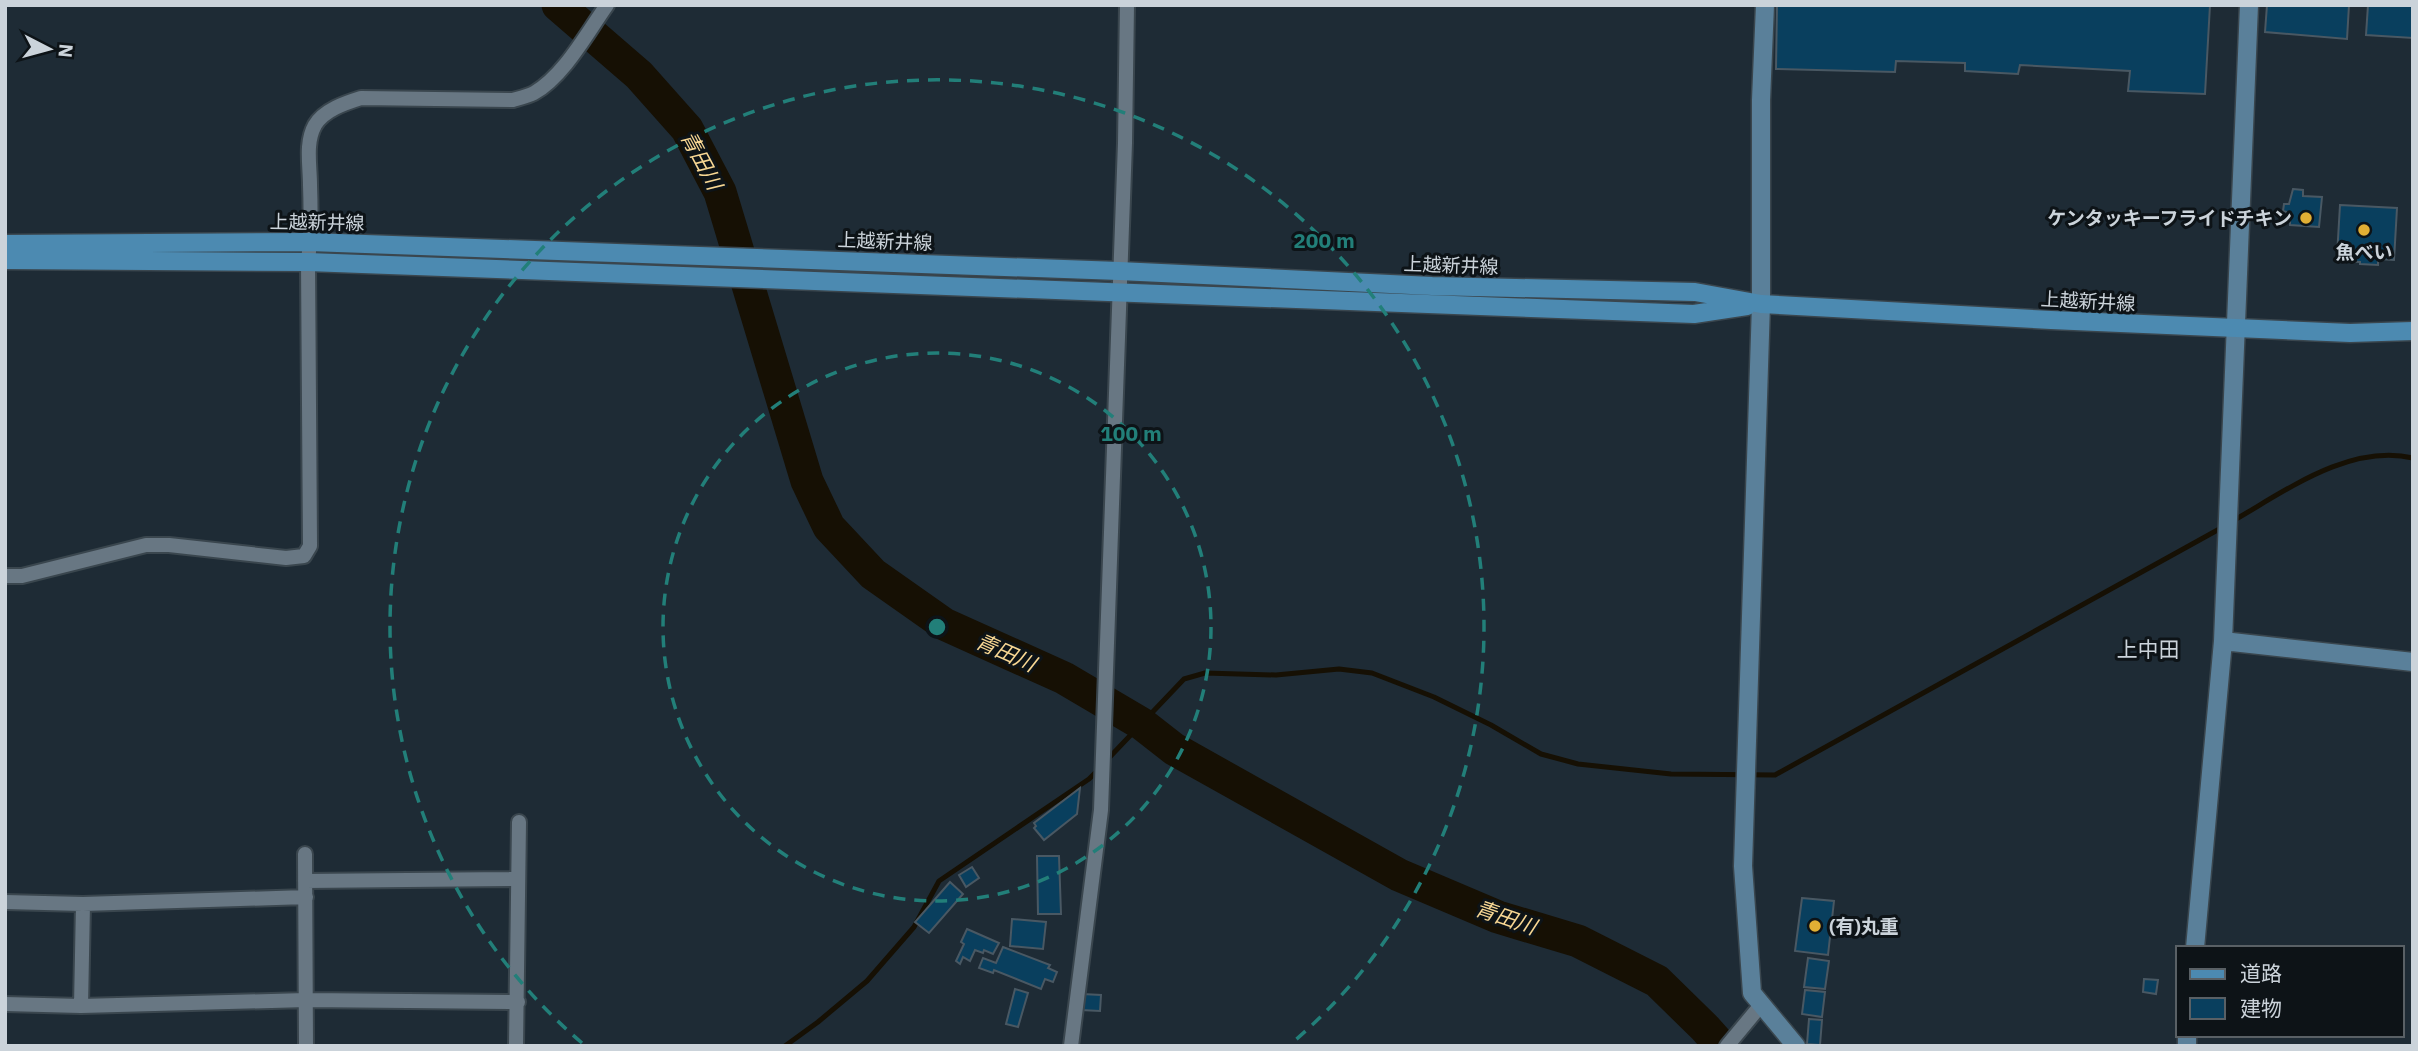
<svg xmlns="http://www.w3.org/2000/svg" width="2418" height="1051" font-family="'IBM Plex Sans','Noto Sans JP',sans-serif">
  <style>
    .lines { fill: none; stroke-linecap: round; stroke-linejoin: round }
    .stream { stroke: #161004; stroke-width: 5 }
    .river { stroke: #161004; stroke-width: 33 }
    .building { fill: #093f5e; stroke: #495863; stroke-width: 2 }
    .street-casing { stroke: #3a464e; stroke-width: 18 }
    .secondary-casing { stroke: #3a464e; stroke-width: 21 }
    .primary-casing { stroke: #3a464e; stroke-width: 21 }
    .street { stroke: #687783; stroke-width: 14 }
    .secondary { stroke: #5a809a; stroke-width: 18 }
    .primary { stroke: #4c8ab1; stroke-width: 18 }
    .ring { fill: none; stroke: #227f79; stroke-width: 3.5; stroke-dasharray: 12 9 }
    .poi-dot { fill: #e1af34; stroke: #0d1317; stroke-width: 2.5 }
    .labels { text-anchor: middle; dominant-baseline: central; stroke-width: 6; stroke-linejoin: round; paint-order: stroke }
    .poi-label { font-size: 19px; font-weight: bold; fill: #cbd3da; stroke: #0d1317; text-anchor: end }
    .street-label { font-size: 19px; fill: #cbd3da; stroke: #0d1317 }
    .water-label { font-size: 21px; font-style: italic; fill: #f8d793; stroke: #0d1317 }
    .neighbourhood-label { font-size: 21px; fill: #cbd3da; stroke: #0d1317 }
    .centre { fill: #227f79; stroke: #0d1317; stroke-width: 3.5 }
    .ring-label { font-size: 21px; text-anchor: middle; font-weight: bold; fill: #227f79; stroke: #0d1317; stroke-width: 6; stroke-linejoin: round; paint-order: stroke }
  </style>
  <rect width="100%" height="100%" fill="#1e2b35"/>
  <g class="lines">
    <path class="stream" d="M2231,522c53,-30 118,-79 182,-64
      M1105,762l79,-83 21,-6 71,2 63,-6 33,4 62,24 57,28 50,29 37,10 93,10 104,1 448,-248
      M785,1046l33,-24 49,-41 47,-54 25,-46 150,-102 10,-10"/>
    <path class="river" d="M558,5l81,70 48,54 33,63 87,289 22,46 44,47 71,50 120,54 78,46 32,25 225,126 99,42 80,24 79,40 48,47 16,18"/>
  </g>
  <path class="building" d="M1777,5h433l-5,89 -77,-3 2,-20 -110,-6 -2,9 -53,-3v-8l-69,-2 -1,11 -119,-3z
    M2267,5h82l-2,34 -82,-7z
    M2368,5h45v33l-47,-3z
    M2293,189l10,1v6l19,1 -3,30 -29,-2v-7h-3v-6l-4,-1 1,-7h5z
    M2340,205l57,3 -3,52 -16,-1v6l-18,-1v-2l-15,-1v-5h-8z
    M1080,788l-3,26 -33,26 -10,-12 2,-2 -2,-3z
    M1037,856h22l2,58h-23z
    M972,867l7,11 -13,9 -7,-12z
    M950,882l13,12 -34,39 -14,-11z
    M1802,898l32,3 -6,54 -33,-4z
    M1012,919l34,3 -3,27 -33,-3z
    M967,929l32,14 -6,11 -9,-4 -1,3 -8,-3 -5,11 -7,-4 -3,7 -4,-3 8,-17 -3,-2z
    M1003,947l47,18 -2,3 9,4 -4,10 -8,-3 -4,10 -47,-19 -1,3 -14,-5 4,-10 13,5z
    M1808,958l21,3 -4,28 -21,-2z
    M2144,979l14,1 -2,14 -13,-2z
    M1015,989l13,4 -10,34 -12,-3z
    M1805,990l20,2 -3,25 -20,-3z
    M1082,994l19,1 -1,16 -19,-1z
    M1809,1019l13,1 -2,25 -13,-1z"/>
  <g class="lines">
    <defs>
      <path id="street" d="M5,576h17l124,-31h23l117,13 18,-2 6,-10 -2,-284c3,-26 3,-51 2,-77 0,-20 -5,-42 5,-60 9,-15 30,-22 46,-27l152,2c7,-2 15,-4 21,-7 30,-17 53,-60 73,-88
        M305,854l1,192
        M305,881l213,-2
        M5,902l78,2 -2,102
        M83,904l223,-7
        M5,1004l76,2 225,-6 212,2
        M516,1046l3,-224
        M1071,1046l30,-236 24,-667 2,-138
        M1727,1046l34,-41"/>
      <path id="secondary" d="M1765,5l-4,95v204l-18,562 9,127 44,53
        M2223,641l190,21
        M2195,948l28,-307 26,-636
        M2187,1046v-11"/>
      <path id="primary" d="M5,244l305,-2 361,13 448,16 313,15 263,6 66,12 290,16 299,13 63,-2
        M5,260l303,2 1386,52 53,-8"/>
    </defs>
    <use href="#street" class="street-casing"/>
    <use href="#secondary" class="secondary-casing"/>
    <use href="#primary" class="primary-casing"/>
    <use href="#street" class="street"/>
    <use href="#secondary" class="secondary"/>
    <use href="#primary" class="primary"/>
  </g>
  <g class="ring">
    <circle cx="937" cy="627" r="274"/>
    <path d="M582 1043A547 547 0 1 1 1292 1043"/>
  </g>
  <g class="poi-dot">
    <circle cx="2306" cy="218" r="7"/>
    <circle cx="2364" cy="230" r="7"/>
    <circle cx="1815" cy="926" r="7"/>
  </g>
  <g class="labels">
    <g class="poi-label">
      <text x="2292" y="218">ケンタッキーフライドチキン</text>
      <text x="2364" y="252" text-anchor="middle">魚べい</text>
      <text x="1829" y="926" text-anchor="start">(有)丸重</text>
    </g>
    <g class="street-label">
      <text transform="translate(317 222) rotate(1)">上越新井線</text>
      <text transform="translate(885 241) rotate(2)">上越新井線</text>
      <text transform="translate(1451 265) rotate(2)">上越新井線</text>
      <text transform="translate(2088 301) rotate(3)">上越新井線</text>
    </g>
    <g class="water-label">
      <text transform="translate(702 160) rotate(62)">青田川</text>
      <text transform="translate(1006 652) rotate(24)">青田川</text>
      <text transform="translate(1506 917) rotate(19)">青田川</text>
    </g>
    <g class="neighbourhood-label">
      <text x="2148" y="649">上中田</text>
    </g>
  </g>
  <circle cx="937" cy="627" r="10" class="centre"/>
  <g class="ring-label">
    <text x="1324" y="248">200 m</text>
    <text x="1131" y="441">100 m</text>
  </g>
  <rect width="2418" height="1051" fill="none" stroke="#cbd3da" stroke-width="14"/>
  <rect x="2176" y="946" width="228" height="91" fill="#0d1317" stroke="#596065" stroke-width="2"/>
  <rect x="2190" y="969" width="35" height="10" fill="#4c8ab1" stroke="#596065" stroke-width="2"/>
  <text x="2240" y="981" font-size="21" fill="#cbd3da">道路</text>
  <rect x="2190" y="998" width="35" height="21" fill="#093f5e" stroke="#596065" stroke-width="2"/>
  <text x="2240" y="1016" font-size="21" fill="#cbd3da">建物</text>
  <g transform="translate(49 49) rotate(96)" stroke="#0d1317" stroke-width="5" paint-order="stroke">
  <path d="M0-5L12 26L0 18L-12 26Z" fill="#cbd3da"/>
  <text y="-10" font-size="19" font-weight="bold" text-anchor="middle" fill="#cbd3da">N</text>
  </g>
</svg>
